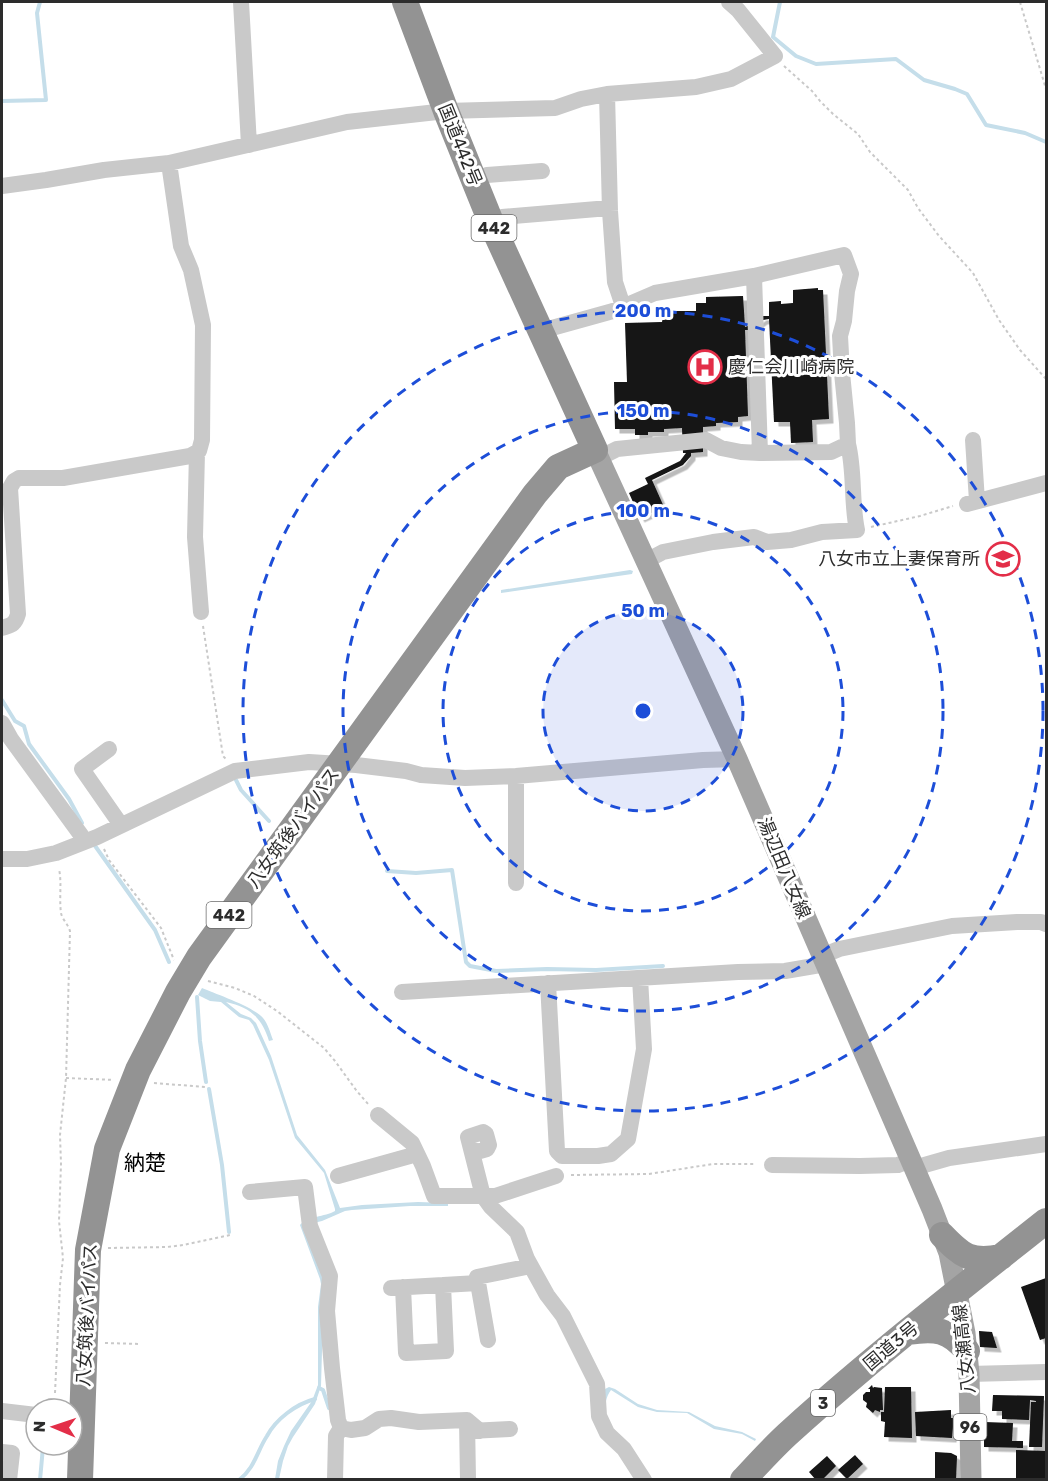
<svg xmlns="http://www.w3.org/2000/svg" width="1048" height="1481" font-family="Rubik,'Noto Sans JP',sans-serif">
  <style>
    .water { fill: #c5deea }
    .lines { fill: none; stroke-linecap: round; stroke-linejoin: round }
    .stream { stroke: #c5deea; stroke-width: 4 }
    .building { fill: #131313; filter: url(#shadow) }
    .path { stroke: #c9c9c9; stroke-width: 2; stroke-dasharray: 3 3; stroke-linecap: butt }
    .minor { stroke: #c9c9c9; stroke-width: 16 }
    .major { stroke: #a4a4a4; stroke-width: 21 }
    .highway { stroke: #939393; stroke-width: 26 }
    .ring { fill: none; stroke: #1d4ed8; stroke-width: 3; stroke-dasharray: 10 8 }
    .labels { text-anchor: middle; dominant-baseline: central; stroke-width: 6; stroke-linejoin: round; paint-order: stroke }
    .shield { fill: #fff; stroke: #6b6b6b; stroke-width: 1.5 }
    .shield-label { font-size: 16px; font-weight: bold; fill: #2c2c2c }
    .street-label { font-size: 18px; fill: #2c2c2c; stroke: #fff }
    .poi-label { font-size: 18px; fill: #2c2c2c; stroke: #fff; text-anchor: start }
    .quarter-label { font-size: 21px; fill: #000; stroke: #fff }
    .centre { fill: #1d4ed8; stroke: #fff; stroke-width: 3 }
    .ring-label { font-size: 18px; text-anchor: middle; font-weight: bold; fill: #1d4ed8; stroke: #fff; stroke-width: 6; stroke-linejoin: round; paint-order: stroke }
  </style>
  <defs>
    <filter id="shadow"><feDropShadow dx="4.5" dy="4.5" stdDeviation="0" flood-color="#0004"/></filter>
  </defs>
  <rect width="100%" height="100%" fill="#fff"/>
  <path class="water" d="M630,570l3,1 -1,3 -131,19v-3z
    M202,988c14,6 52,19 61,30 5,6 7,14 10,22l-4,1c-7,-23 -19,-34 -43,-39l15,12 10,4 5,5 15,33 26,79 28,35 15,38 22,-3 56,-3 30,1v3h-38l-58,4 -7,1 -23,10 -17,4 19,55 -3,106 -6,18 -22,33 -5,9 -5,15 -4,18h-4l3,-18 6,-15 7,-15 21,-30 6,-16v-78l3,-23 -1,-5 -20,-54c7,-9 25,-8 35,-14v-2l-11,-36 -29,-35 -26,-78 -16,-35 -4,-5 -10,-3 -18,-15 -11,-1 -12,-6z
    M609,1387l6,2 23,15 19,6 32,2 26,14 27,6 14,7 -1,2 -13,-7 -28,-5 -27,-16 -30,-1 -19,-5 -27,-17c-7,9 -6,21 -6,32v-33z"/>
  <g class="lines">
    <path class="stream" d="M780,2l-7,35 23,19 20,8 80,-5 28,21 31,9 12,5 19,31 39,8 21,9
      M2,101l44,-1 -9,-87 3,-11
      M2,700l13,21 9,5 5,18 40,55 13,24
      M236,780l5,10 28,31
      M93,843l62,87 14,32
      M387,871l29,2 36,-3 14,92 4,4 26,5 51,-2 49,1 67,-4
      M197,997l3,44 6,41
      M209,1089l13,76 7,67
      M319,1388l4,2 6,18
      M40,1480l3,-33
      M239,1480c16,-12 18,-29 28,-44 9,-17 29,-32 48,-37"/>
  </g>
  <path class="building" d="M818,288v2h5l6,129 -17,1 1,22 -22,1 -1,-21h-16l-5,-103 -6,1 -14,10h-4l3,86 -10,1v5l-22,1v3l-13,1v25l-12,1v3l-8,9 -31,15 12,27 -24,11 -11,-25 19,-9 -3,-6 35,-17 6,-8h-3l-1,-25 -18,1v3h-16v3h-13v-6h-20l-1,-47h13l-2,-59 37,-1 1,-5 10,-1v-5h23v-8h10v-6l37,-1 2,31 3,-1 14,-10h7v-14l12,-1v3l12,-1v-13z
    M1046,1278v60l-6,2 -19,-53z
    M979,1331l13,1 5,16 -17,-1z
    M872,1385l1,3 1,-1 8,1 1,22h-3v2l-5,-2 -2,3 -7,-6 1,-4 -4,-3v-5l3,-3h4v-3h-2z
    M885,1387h26l1,51 -28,-1 1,-15 -4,-1v-9h3z
    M993,1395l51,1 -2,51h-13l2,-45h5v-1l-6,-1 -1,20 -27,-1v-8h-10z
    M951,1410v8h4v9h-2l-1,11 -36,-2 -1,-24z
    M984,1422l29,1 -1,18h11v7l-39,-1z
    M1016,1450l30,1v29h-30z
    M935,1452l16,1 6,3 -1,24h-21z
    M855,1455l8,9 -16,15 -9,-9z
    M827,1456l9,10 -14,14h-6l-7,-8z"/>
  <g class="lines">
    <path class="path" d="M1020,2l26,87
      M784,66l28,25 8,10 13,13 25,20 12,18 38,38 10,18 21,28 34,37 26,47 21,30 26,29
      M871,527l49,-11 33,-10
      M203,626l20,130 3,3
      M104,849l5,11 52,68 13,32
      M208,981l27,7 19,8 23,15 47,37 11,13 21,29 12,14
      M66,1078l48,2
      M154,1083l51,4
      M571,1175l78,-1 64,-10h43
      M108,1248l59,-1 16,-2 47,-10
      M105,1343l36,1
      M55,1393l5,-108 3,-27 -4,-37 2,-57 -1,-29 6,-57 4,-147c-2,-7 -8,-12 -9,-18 -2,-15 1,-30 -2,-44"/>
    <path class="minor" d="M241,2l8,143
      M607,94l3,117 5,71 8,24
      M474,181l13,-6 55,-4
      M2,186l44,-6 58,-10 65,-7 178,-41 99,-11 109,-3 26,-9 26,-5 89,-7 35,-8 44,-23 -37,-46 -9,-8
      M502,217l107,-9
      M754,276l6,177
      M541,331l72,-20 42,-18 99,-17 90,-21 7,19 -4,17 -3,30 -4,15 2,37 5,50 1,21 -17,8 -71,1 -19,-1 -20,-4 -15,-8 -89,9 -18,9
      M973,440l4,61
      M197,452l-2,85 6,75
      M967,504l79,-21
      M646,561l17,-9 50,-10 41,-5 13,5 24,-2 31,-8 35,-2c-6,-28 -2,-58 -9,-86
      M2,628c9,-3 13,-3 16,-14l-8,-126 4,-7 5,-3h44l127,-22 9,-5 3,-11 1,-115 -12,-55 -10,-24 -12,-83
      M2,723l9,16 70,96 3,7
      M109,749l-27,20 39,56
      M516,776v107
      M2,859h25l29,-6 41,-16 138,-66 74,-9 47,3 50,6 15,4 44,3 51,-2 187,-16 34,-1
      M822,956l17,-7 113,-23 65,-4h24l5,2
      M548,983l9,168 5,5h36l13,-2 17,-15 16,-90 -4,-71
      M402,992l336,-20 47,-1 41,-7
      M378,1115l34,28 11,23 11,30h61l61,-20
      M473,1153l14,-4 2,-4 -3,-11 -3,-2 -15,5 15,59 8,11 26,25 10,27 20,36 16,21 34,68 2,32 8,17 17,16 20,31
      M772,1165l88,1 38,-1 13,-5
      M914,1168l35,-10 97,-14
      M338,1176l79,-22
      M250,1192l55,-5 5,39 20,50 -3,35 5,57 6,52 3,8 10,2 14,-2 14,-9 12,-1 28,4 48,-2 13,11
      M403,1287l3,66 40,-2 -3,-66
      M391,1288l87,-5
      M488,1340l-11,-63 54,-11
      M969,1374l77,-2
      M51,1409v-3
      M2,1411l34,4
      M467,1420l1,60
      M470,1431l40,-2
      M2,1452l10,1 -3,27
      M335,1480l1,-44 5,-8"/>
    <path class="major" d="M595,450l142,309 195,450 17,44 16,80 4,41 2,106"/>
    <path class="highway" d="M942,1235c20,21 29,28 59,22
      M908,1332c27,-4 41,-3 59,19
      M80,1480l8,-230 19,-101 31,-79 40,-78 21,-35 336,-463 23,-27 37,-17 -102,-223 -47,-116 -41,-109
      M743,1480c16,-17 31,-34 48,-49 82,-74 169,-142 255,-210"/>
  </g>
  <circle cx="643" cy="711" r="100" fill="#1d4ed8" fill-opacity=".12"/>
  <g class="ring">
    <circle cx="643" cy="711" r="100"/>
    <circle cx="643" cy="711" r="200"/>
    <circle cx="643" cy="711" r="300"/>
    <circle cx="643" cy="711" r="400"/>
  </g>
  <defs>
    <symbol id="hospital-ring" viewBox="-11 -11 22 22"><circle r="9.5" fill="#fff" stroke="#e32e48" stroke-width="1.5"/><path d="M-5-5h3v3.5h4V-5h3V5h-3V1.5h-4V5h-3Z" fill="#e32e48"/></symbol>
    <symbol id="school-ring" viewBox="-11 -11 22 22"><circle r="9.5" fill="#fff" stroke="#e32e48" stroke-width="1.5"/><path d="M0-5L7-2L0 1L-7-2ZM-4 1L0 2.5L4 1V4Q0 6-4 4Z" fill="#e32e48"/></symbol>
  </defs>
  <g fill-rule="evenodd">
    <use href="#hospital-ring" x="686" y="348" width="38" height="38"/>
    <use href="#school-ring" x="984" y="540" width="38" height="38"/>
  </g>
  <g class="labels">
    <g class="shield">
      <rect x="471.5" y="215" width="45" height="26" rx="4.5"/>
      <rect x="206.5" y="902" width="45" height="26" rx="4.5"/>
      <rect x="811" y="1390" width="24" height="26" rx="4.5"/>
      <rect x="953.5" y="1414" width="33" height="26" rx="4.5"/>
    </g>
    <g class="shield-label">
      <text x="494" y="228">442</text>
      <text x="229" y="915">442</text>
      <text x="823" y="1403">3</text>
      <text x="970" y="1427">96</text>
    </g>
    <g class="street-label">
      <text transform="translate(460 145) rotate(68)">国道442号</text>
      <text transform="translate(293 828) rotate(-54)">八女筑後バイパス</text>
      <text transform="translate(784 868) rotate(67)">湯辺田八女線</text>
      <text transform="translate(87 1315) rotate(-87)">八女筑後バイパス</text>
      <text transform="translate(891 1346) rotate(-40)">国道3号</text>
      <text transform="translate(964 1349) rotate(-96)">八女瀬高線</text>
    </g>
    <g class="poi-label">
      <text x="728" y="367">慶仁会川崎病院</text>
      <text x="980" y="559" text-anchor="end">八女市立上妻保育所</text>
    </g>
    <g class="quarter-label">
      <text x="145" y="1162">納楚</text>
    </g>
  </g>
  <circle cx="643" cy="711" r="9" class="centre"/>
  <g class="ring-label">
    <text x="643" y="317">200 m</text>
    <text x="643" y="417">150 m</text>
    <text x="643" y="517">100 m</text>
    <text x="643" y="617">50 m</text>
  </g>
  <rect width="1048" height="1481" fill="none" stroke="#2c2c2c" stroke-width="6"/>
  <g transform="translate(54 1427) rotate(272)"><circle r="28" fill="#ffffff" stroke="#ababab" stroke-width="1.5"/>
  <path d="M0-4.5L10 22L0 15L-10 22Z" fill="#e32e48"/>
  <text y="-9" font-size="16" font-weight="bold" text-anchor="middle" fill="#2c2c2c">N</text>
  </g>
</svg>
